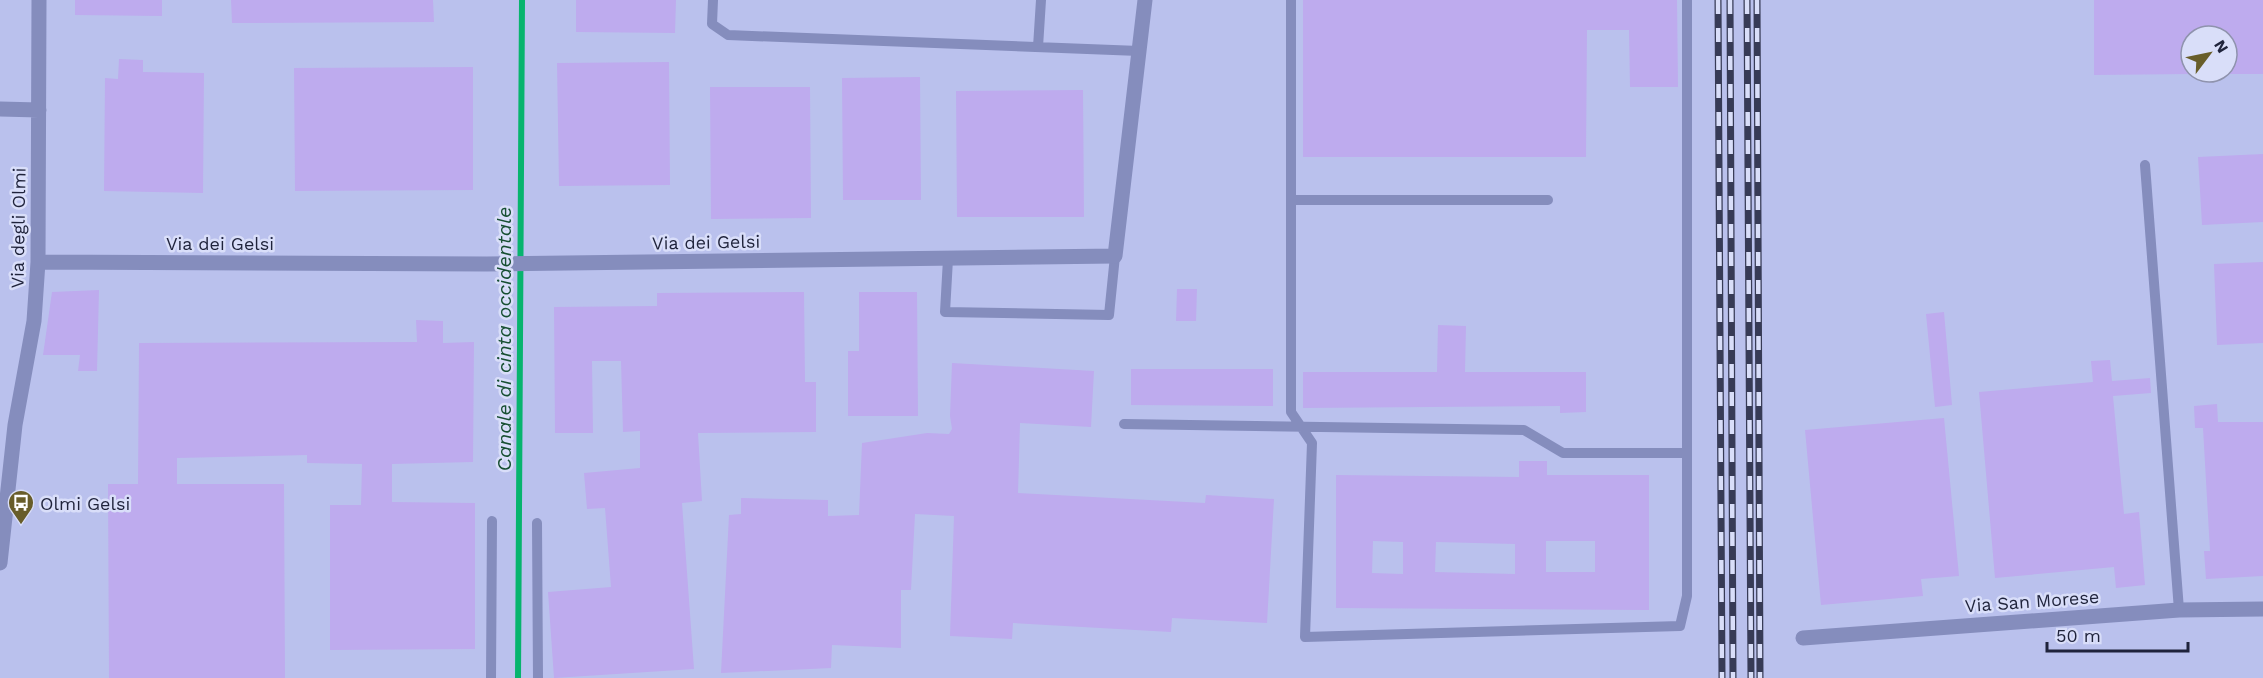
<svg xmlns="http://www.w3.org/2000/svg" width="2263" height="678" font-family="'Work Sans',sans-serif">
  <style>
    .built { fill: #bac1ed; fill-rule: evenodd }
    .lines { fill: none; stroke-linecap: round; stroke-linejoin: round }
    .stream { stroke: #07b46e; stroke-width: 6 }
    .building { fill: #beabee; fill-rule: evenodd }
    .service { stroke: #858dbd; stroke-width: 10 }
    .minor { stroke: #858dbd; stroke-width: 15 }
    .rail-casing { stroke: #373b56; stroke-width: 7 }
    .rail { stroke: #d9def9; stroke-width: 4.5; stroke-dasharray: 14; stroke-linecap: butt }
    .labels { text-anchor: middle; dominant-baseline: central; stroke-width: 5; stroke-linejoin: round; paint-order: stroke }
    .street-label { font-size: 18px; fill: #1f233b; stroke: #d9def9 }
    .poi-label { font-size: 18px; fill: #1f233b; stroke: #d9def9; text-anchor: start }
    .water-label { font-size: 20px; font-style: italic; fill: #174f32; stroke: #d9def9 }
  </style>
  <rect width="100%" height="100%" fill="#c9d0f8"/>
  <path class="built" d="M0,0h2263v678h-2263zM2191,36h36v36h-36z"/>
  <g class="lines">
    <path class="stream" d="M518,678l4,-678"/>
  </g>
  <path class="building" d="M75,0h87v16l-87,-1z
    M231,0h202l1,22 -202,1z
    M576,0h100l-1,33 -99,-1z
    M1303,0h374l1,87h-48l-1,-57h-42l-1,127h-283z
    M2094,0h169v74h-36v-38h-36v38l-97,1z
    M119,59l24,1v12l61,1 -1,120 -99,-2 1,-113 13,1z
    M669,62l1,123 -111,1 -2,-123z
    M473,67v123l-178,1 -1,-123z
    M920,77l1,123h-78l-1,-122z
    M710,87h100l1,131 -100,1z
    M1083,90l1,127h-127l-1,-126z
    M2263,154v68l-61,3 -4,-68z
    M2263,262v81l-46,2 -3,-81z
    M1177,289h20l-1,32h-20z
    M99,290l-2,81h-19l2,-16h-37l9,-63z
    M804,292l1,90h11v50l-118,1 4,68 -20,2 12,166 -140,9 -6,-86 63,-5 -6,-79 -18,1 -3,-36 56,-5v-37l-17,1 -2,-71h-29l1,72h-38l-1,-126 103,-1v-13z
    M859,292h58l1,124h-70v-65h11z
    M1944,312l8,93 -17,2 -9,-93z
    M416,320l27,1v22l31,-1 -1,120 -81,2v38l83,1v146l-145,1v-145h31l1,-41 -55,-1v-8l-130,3v26h107l1,194h-176l-1,-194h30l1,-141 278,-1z
    M1438,325l28,1 -1,46h121v40l-26,1v-7l-257,2v-36h134z
    M2110,360l2,21 38,-3 1,15 -38,3 11,118 15,-2 6,73 -29,3 -2,-21 -119,11 -16,-186 114,-10 -2,-21z
    M952,363l142,8 -3,56 -71,-4 -2,70 187,10 1,-8 68,4 -7,124 -95,-5 -1,14 -158,-9 -1,16 -62,-3 4,-120 -39,-2 -4,76h-10v58l-69,-3 -1,23 -110,5 8,-158 12,-1v-16l87,2v16l31,-1 3,-72 65,-10 22,1 3,-5 -2,-13z
    M1131,369h142v37l-142,-1z
    M2217,404l1,18h45v154l-57,3 -2,-28h6l-7,-123h-8l-1,-22z
    M1944,418l15,158 -38,3 2,17 -102,9 -16,-175z
    M1519,461h28v14h102v135l-313,-2v-133l183,2zM1373,541l30,1v32l-31,-1zM1546,541h49v31h-49zM1436,542l79,2v30l-80,-2z"/>
  <g class="lines">
    <path class="service" d="M713,0l-1,24 16,11 411,16
      M1291,0v412l21,31 -7,194 375,-11 7,-30v-596
      M1038,47l3,-47
      M2145,165l34,445
      M1291,200h257
      M948,259l-3,53 164,3 6,-59
      M1124,424l400,6 39,23h124
      M537,523l1,155
      M491,678l1,-157"/>
    <path class="minor" d="M0,109l39,1
      M38,262l448,2 629,-8 30,-256
      M0,563l15,-138 19,-104 4,-59 1,-262
      M1803,638l376,-28 84,-1"/>
    <defs>
      <path id="rail" d="M1718,0l4,678
        M1730,0l3,678
        M1747,0l4,678
        M1757,0l3,678"/>
    </defs>
    <use href="#rail" class="rail-casing"/>
    <use href="#rail" class="rail"/>
  </g>
  <defs>
    <symbol id="bus-pin" viewBox="-11 -11 22 30"><path d="M0 17L-7.5 6A9.5 9.5 0 1 1 7.5 6Z" fill="#685d2a" stroke="#d9def9"/><path d="M-5-6H5V4H4V6H2V4H-2V6H-4V4H-5ZM-3.5-4V0h7V-4ZM-3.5 1.2v1.5H-2V1.2ZM2 1.2v1.5H3.5V1.2Z" fill="#fff"/></symbol>
  </defs>
  <g fill-rule="evenodd">
    <use href="#bus-pin" x="6" y="488" width="30" height="40"/>
  </g>
  <g class="labels">
    <g class="street-label">
      <text transform="translate(18 228) rotate(-89)">Via degli Olmi</text>
      <text transform="translate(706 242) rotate(-1)">Via dei Gelsi</text>
      <text x="220" y="243">Via dei Gelsi</text>
      <text transform="translate(2032 601) rotate(-4)">Via San Morese</text>
    </g>
    <g class="poi-label">
      <text x="40" y="503">Olmi Gelsi</text>
    </g>
    <g class="water-label">
      <text transform="translate(504 339) rotate(-90)">Canale di cinta occidentale</text>
    </g>
  </g>
  <g transform="translate(2209 54) rotate(58)"><circle r="28" fill="#d9def9" stroke="#8f93ad" stroke-width="1.5"/>
  <path d="M0-4.5L10 22L0 15L-10 22Z" fill="#685d2a"/>
  <text y="-9" font-size="16" font-weight="bold" text-anchor="middle" fill="#1f233b">N</text>
  </g>
  <path d="M2047 642v9h141v-9" fill="none" stroke="#1f233b" stroke-width="3"/>
  <text x="2056" y="642" font-size="18" fill="#1f233b" stroke="#d9def9" stroke-width="4.5" paint-order="stroke">50 m</text>
</svg>
